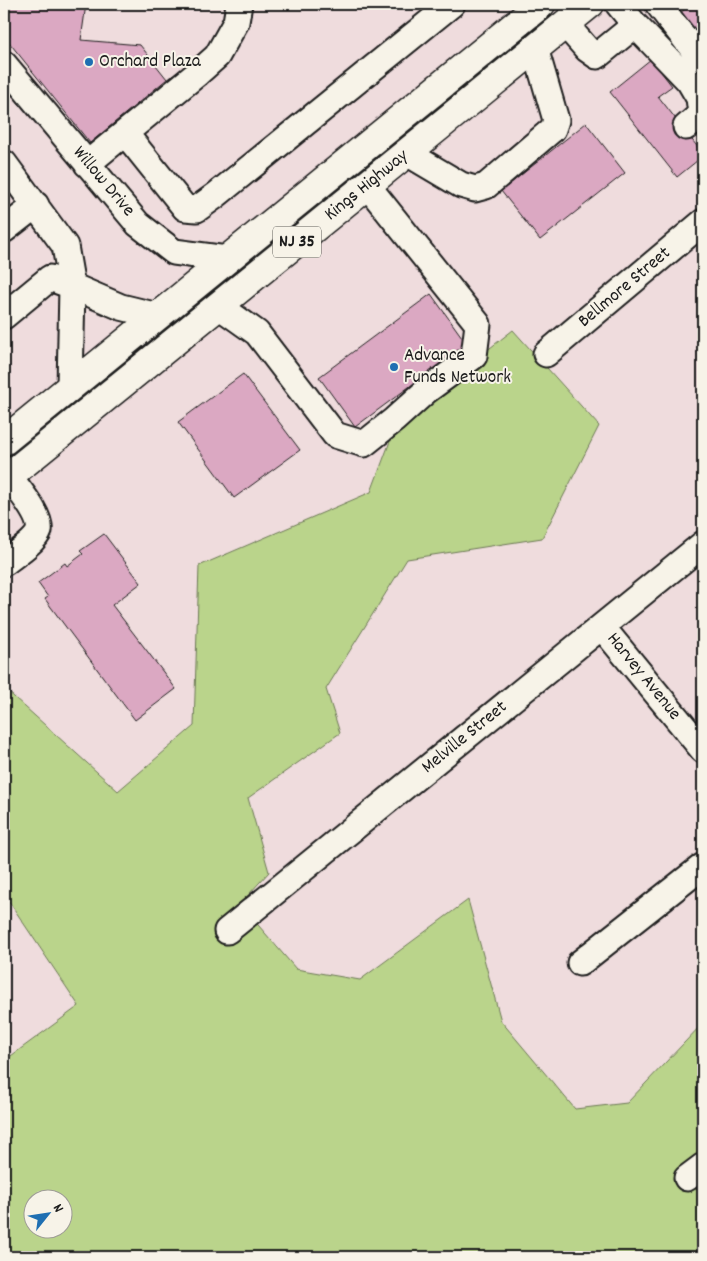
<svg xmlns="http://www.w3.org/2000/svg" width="707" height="1261" font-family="Dekko,sans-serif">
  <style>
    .green { fill: #bad48b; stroke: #6b7854; fill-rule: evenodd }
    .building { fill: #dba8c2; stroke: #1c1c1c }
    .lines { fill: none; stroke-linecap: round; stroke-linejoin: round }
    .minor-casing { stroke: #1c1c1c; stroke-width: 29 }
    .major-casing { stroke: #1c1c1c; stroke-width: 31 }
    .minor { stroke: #f7f3e8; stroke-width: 25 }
    .major { stroke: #f7f3e8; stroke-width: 28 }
    .poi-dot { fill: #1f6fb2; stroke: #f7f3e8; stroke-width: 2 }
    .labels { text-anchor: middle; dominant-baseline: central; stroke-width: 4; stroke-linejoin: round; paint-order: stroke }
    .shield { fill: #f7f3e8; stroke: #5e5c59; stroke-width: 1 }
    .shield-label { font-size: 18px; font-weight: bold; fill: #1c1c1c }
    .poi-label { font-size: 19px; fill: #1c1c1c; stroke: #f7f3e8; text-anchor: start }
    .street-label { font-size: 19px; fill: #1c1c1c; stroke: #f7f3e8 }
  </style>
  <rect width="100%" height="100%" fill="#efdcdd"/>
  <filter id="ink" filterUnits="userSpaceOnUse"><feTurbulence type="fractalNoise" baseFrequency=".02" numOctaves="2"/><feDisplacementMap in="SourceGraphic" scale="10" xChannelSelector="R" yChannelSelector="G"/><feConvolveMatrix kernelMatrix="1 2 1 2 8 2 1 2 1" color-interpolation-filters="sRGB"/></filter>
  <g filter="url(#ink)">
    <path class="green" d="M513,330l86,96 -57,112 -135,21 -81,130 14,44 -92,65 21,74 -29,32 56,65 64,11 108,-80 33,121 74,88 52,-6 76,-80v234h-699v-196l75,-55 -75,-112v-206l114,103 76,-65 5,-160 172,-74 27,-72zM32,1198h30v30h-30z"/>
    <path class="building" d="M4,4h82l-5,36 59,5 27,34 -77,64 -86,-107z
      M692,4h11v24l-15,11 -15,-21z
      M651,59l21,27 -14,10 45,58v2l-26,21 -67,-85z
      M586,123l39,50 -85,67 -39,-49z
      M431,294l36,50 -112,83 -36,-50z
      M243,374l57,76 -66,48 -56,-76z
      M104,534l37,49 -29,22 64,84 -41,31 -90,-121 3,-2 -10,-14 27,-20 2,3 16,-12 -3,-3z"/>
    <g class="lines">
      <defs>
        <path id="minor" d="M618,4l17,21 54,56 10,17 2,16 -15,13
          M658,4l41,53 4,2
          M565,24l22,25 10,7 38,-31
          M4,64l134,160 36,28 53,7
          M125,133l60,75 12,1 18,-13 237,-192
          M407,153l54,32 14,4 11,-3 67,-57 3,-9 -21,-72
          M4,163l61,83 7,40 -2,101
          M87,164l111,-91 19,-17 19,-34 3,-18
          M4,230l32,-25
          M219,306l38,27 78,102 29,9 30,-24 32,-29 48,-35 4,-32 -111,-139
          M4,316l46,-38 22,8 49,21 37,9
          M546,354l157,-132
          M4,563c8,-6 32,-22 35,-32 3,-15 -21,-42 -30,-55
          M602,627l101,123
          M227,931l476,-387
          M580,963l123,-97
          M687,1178l16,-12"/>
        <path id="major" d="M4,441l537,-437
          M4,480l586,-476"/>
      </defs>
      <use href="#minor" class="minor-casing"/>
      <use href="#major" class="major-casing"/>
      <use href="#minor" class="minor"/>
      <use href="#major" class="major"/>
    </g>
  </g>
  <g class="poi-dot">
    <circle cx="89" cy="62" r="5"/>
    <circle cx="394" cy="367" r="5"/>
  </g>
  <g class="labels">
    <rect class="shield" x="273" y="226.5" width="48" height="31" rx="4"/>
    <g class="shield-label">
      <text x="297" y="242">NJ 35</text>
    </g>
    <g class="poi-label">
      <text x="99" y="62">Orchard Plaza</text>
      <text x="404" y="356">Advance<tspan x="404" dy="22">Funds Network</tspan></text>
    </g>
    <g class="street-label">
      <text transform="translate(103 182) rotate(50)">Willow Drive</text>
      <text transform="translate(367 186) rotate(-39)">Kings Highway</text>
      <text transform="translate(625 288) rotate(-40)">Bellmore Street</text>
      <text transform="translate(643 677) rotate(51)">Harvey Avenue</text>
      <text transform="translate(465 738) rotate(-39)">Melville Street</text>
    </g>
  </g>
  <rect width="707" height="1261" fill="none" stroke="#f7f3e8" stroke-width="20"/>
  <rect x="10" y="10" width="687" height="1241" fill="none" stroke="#1c1c1c" stroke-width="2" filter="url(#ink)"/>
  <g transform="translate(48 1214) rotate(60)"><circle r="24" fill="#f7f3e8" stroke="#9f9d96"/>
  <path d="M0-4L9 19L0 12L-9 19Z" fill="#1f6fb2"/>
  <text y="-8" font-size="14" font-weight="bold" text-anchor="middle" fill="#1c1c1c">N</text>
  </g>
</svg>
